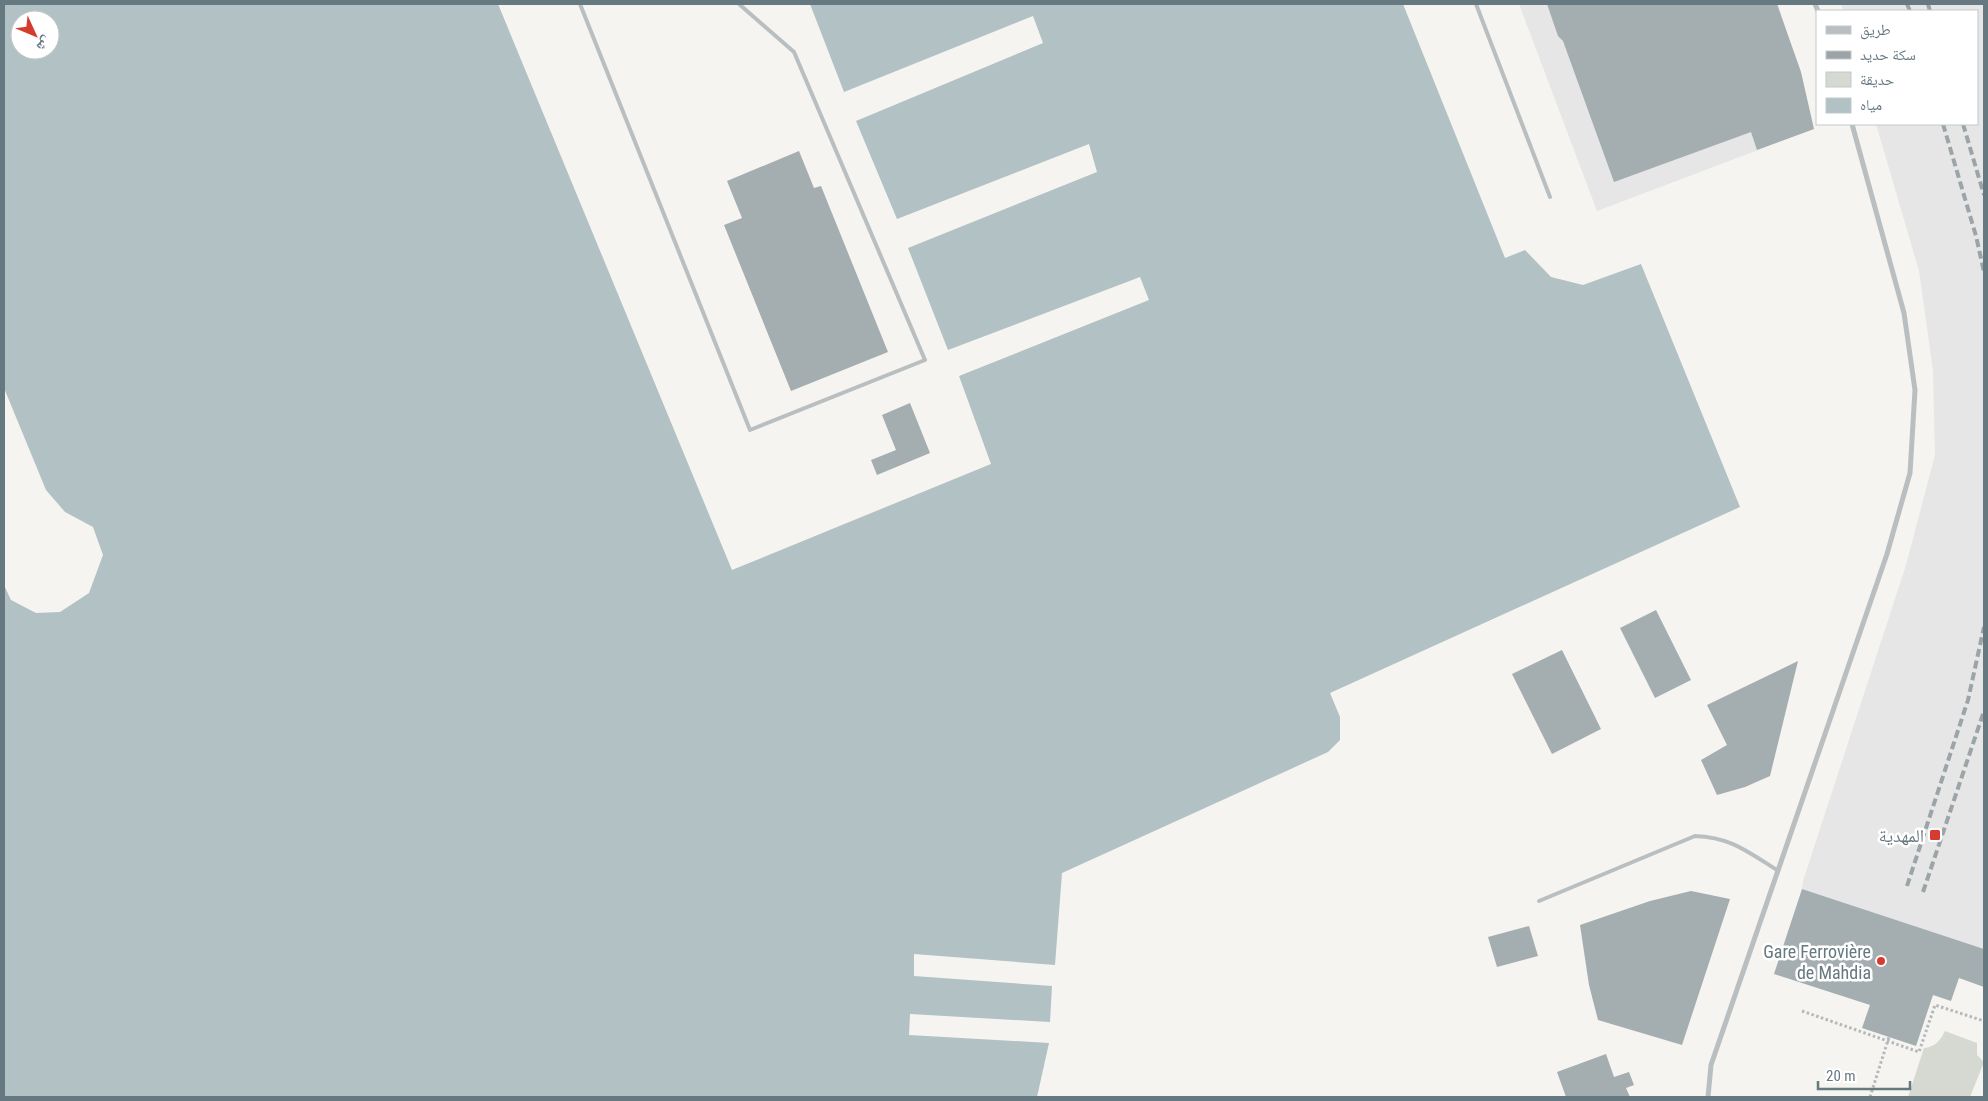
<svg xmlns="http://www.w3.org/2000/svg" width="1988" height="1101" font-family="'Roboto Condensed','Noto Naskh Arabic',sans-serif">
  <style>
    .built { fill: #e5e6e5 }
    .green { fill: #d5d9d1 }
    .water { fill: #b2c1c3; fill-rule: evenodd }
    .building { fill: #a4adb0 }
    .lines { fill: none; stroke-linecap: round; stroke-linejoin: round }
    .path { stroke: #b4b8ba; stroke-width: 3; stroke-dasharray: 2.5 2.5; stroke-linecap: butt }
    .service { stroke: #b9bfc1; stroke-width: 4 }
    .minor { stroke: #b9bfc1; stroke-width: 5 }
    .rail { stroke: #9ca4a7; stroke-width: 4; stroke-dasharray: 8 4; stroke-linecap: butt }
    .poi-dot { fill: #d63b30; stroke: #fff; stroke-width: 2 }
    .labels { text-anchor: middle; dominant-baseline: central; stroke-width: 5; stroke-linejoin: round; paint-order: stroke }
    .poi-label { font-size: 18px; fill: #667980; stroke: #fff; text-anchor: end }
  </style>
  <rect width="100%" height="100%" fill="#f5f4f1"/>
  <path class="built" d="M1519,4h259l36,125 -217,82z
    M1841,4h143v945l-182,-60 1,-8 103,-316 29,-110 -2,-84 -14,-100 -43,-147h101v-113h-134z"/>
  <path class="green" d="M1945,1031l32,12v12l7,7 -14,35h-62l16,-49c11,-1 16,-7 21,-17z"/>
  <path class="water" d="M4,4h494l234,566 259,-106 -32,-88 190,-76 -9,-23 -192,73 -40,-102 189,-76 -8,-28 -192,75 -41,-98 187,-78 -10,-27 -189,76 -34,-88h593l102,254 20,-8 26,27 32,8 58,-21 99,243 -410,186 10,24v23l-12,12 -266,121 -7,92 -141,-11v22l138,10 -2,36 -140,-8 -1,21 140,8 -12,54h-1033v-512l7,15 25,13 24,-1 29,-19 14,-38 -10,-28 -28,-15 -19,-22 -42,-102zM20,20h30v30h-30z"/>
  <path class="building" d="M1547,4h230l24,68 13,57 -57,21 -6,-18 -137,50 -51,-141 -5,-5z
    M799,151l15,37 7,-2 67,166 -97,39 -67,-166 18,-7 -15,-37z
    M910,403l20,50 -53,22 -6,-15 25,-10 -14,-35z
    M1656,610l35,70 -36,18 -35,-70z
    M1562,650l39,79 -49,25 -40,-80z
    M1798,661l-28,115 -25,11 -28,8 -16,-35 26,-15 -20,-40z
    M1802,889l182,60v38l-25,-9 -8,23 -18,-6 -17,51 -54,-18 8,-23 -96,-31z
    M1691,891l39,8 -48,146 -84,-25 -9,-35 -9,-60 70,-24z
    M1529,926l9,30 -41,11 -9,-30z
    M1606,1054l8,23 15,-5 5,13 -8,3 4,9h-64l-9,-25z"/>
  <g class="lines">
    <path class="path" d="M1802,1011l117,41 16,-47 49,16
      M1870,1097l19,-60"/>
    <path class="service" d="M580,4l170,426 175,-70 -131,-308 -55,-48
      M1476,4l74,193
      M1539,901l156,-65c35,1 53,16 82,34"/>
    <path class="minor" d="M1815,4l3,7
      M1708,1097l3,-32 176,-511 23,-81 5,-83 -11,-77 -52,-189"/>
    <path class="rail" d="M1907,4l3,7
      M1928,4l2,7
      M1943,124l33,112 8,36
      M1963,124l21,71
      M1907,886l61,-186 16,-73
      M1923,892l61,-181"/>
  </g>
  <g class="poi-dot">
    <rect x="1929" y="829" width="12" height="12" rx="2.5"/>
    <circle cx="1881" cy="961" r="5"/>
  </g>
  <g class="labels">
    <g class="poi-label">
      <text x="1924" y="835">المهدية</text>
      <text x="1871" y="951">Gare Ferrovière<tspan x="1871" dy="21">de Mahdia</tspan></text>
    </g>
  </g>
  <rect width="1988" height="1101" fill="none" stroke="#667980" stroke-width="10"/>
  <rect x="1816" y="10" width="162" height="115" fill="#ffffff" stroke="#c2c9cc"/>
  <rect x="1826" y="26" width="25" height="8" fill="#b9bfc1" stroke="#c2c9cc"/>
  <text x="1860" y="35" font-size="15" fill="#667980">طريق</text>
  <rect x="1826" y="51" width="25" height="8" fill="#9ca4a7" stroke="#c2c9cc"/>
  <text x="1860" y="60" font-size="15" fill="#667980">سكة حديد</text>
  <rect x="1826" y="72" width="25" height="15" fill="#d5d9d1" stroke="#c2c9cc"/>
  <text x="1860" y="85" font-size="15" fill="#667980">حديقة</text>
  <rect x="1826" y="98" width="25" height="15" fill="#b2c1c3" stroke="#c2c9cc"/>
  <text x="1860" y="110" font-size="15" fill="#667980">مياه</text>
  <g transform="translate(35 35) rotate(134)"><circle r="24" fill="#ffffff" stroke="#c2c9cc"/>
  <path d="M0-4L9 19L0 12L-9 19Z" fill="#d63b30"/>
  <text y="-8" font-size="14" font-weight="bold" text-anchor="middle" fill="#667980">ش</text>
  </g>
  <path d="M1818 1081v8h92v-8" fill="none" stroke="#667980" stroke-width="2.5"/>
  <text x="1826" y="1081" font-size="15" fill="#667980" stroke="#ffffff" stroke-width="4" paint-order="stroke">20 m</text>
</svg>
